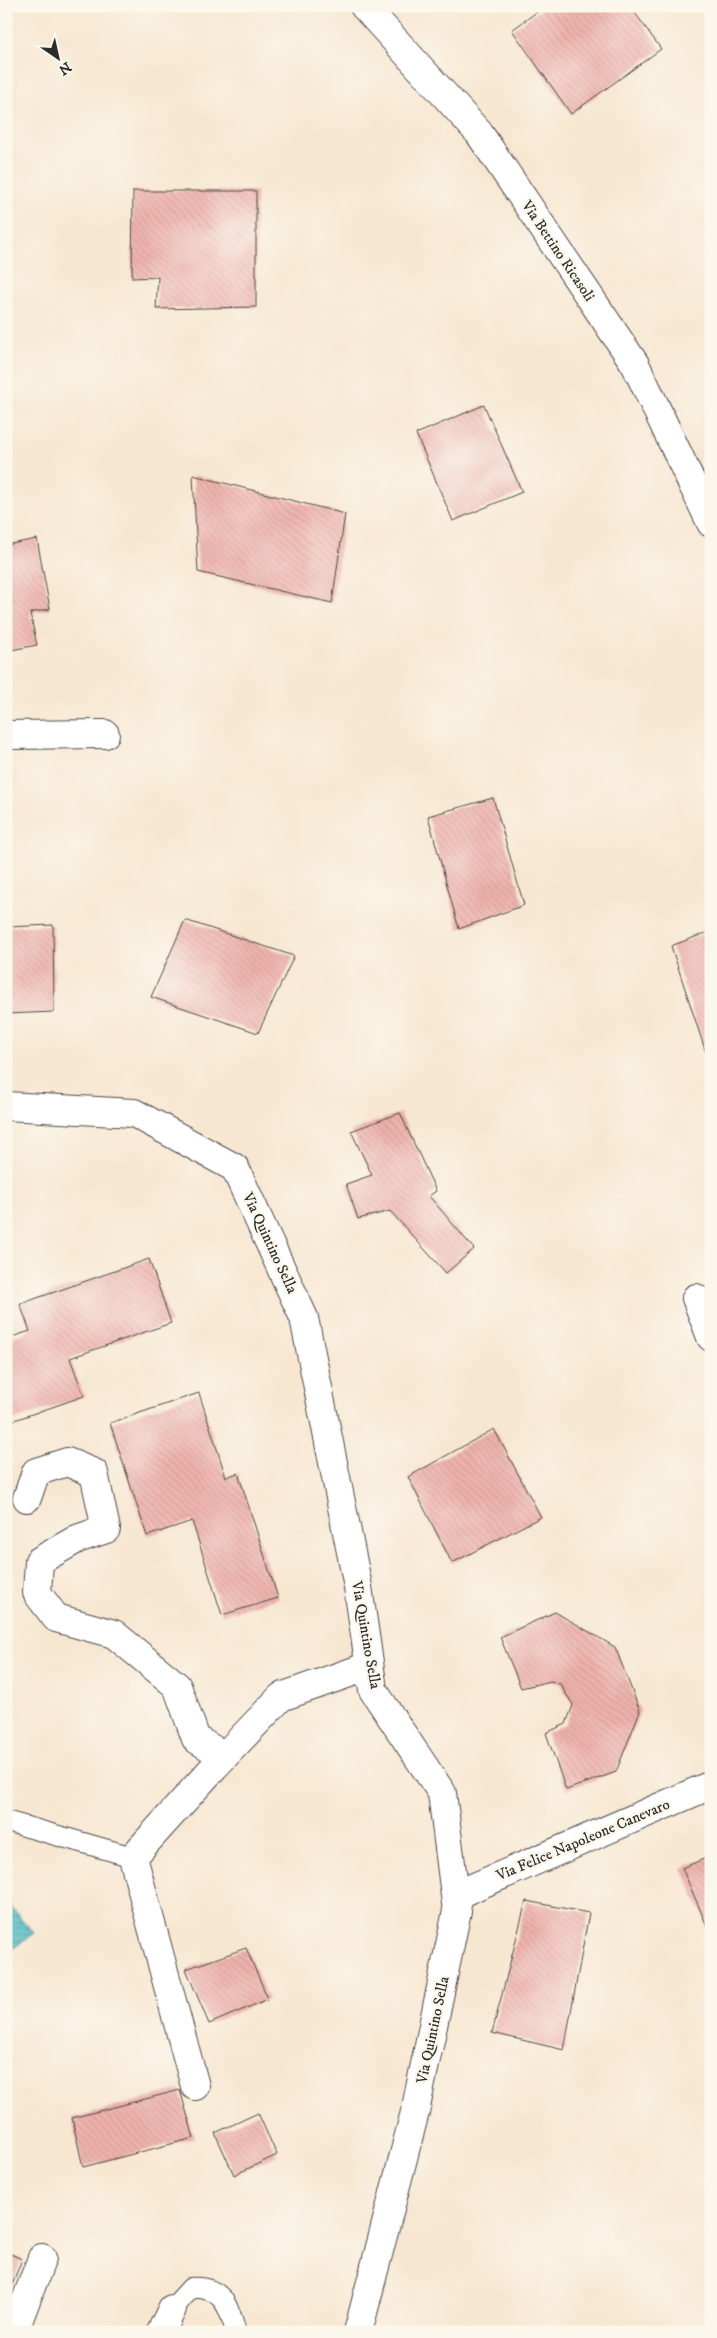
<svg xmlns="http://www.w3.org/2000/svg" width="717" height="2338" font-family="'IM FELL DW Pica',serif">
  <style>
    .water { fill: url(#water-rules); stroke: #3c7378 }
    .building { fill: url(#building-back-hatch) }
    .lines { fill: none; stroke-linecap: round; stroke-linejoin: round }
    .service-casing { stroke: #4a4744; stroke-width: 22 }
    .minor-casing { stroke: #4a4744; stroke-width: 30 }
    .tertiary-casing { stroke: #4a4744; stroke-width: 30 }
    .service { stroke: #fff; stroke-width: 20 }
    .minor { stroke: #fff; stroke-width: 28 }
    .tertiary { stroke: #fff; stroke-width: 28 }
    .labels { text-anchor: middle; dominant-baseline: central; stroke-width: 5; stroke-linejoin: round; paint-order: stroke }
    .street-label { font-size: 15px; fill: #2b2b2b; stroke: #fbf7ec }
  </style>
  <defs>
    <pattern id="water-rules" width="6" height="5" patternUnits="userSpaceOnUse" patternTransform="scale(1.25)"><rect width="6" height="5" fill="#4dbbc4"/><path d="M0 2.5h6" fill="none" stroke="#40989f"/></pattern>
    <pattern id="building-back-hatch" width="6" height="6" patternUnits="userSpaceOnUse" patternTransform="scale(1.25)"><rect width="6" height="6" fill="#efb2ac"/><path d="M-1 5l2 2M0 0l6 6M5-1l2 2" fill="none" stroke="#cd9994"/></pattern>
  </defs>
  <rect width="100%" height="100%" fill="#fbf7ec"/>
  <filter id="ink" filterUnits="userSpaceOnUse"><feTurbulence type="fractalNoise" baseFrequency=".02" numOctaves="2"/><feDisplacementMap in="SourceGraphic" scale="10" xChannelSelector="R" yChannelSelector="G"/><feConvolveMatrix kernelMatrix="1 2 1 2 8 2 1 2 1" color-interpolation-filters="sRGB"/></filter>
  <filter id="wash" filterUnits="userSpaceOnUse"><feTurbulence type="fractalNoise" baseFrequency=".0096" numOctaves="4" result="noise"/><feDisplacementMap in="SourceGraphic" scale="20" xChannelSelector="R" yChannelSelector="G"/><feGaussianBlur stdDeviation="1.12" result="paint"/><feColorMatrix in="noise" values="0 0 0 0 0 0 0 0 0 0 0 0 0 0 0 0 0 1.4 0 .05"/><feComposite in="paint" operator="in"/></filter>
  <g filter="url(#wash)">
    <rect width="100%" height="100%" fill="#f7e7d1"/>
    <path class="water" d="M6,1901l28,32 -28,21z"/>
    <g id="blocks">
      <path class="building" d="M545,6h85l31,43 -90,65 -59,-84z
        M133,191h123v116l-100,2 2,-32 -26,1z
        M484,405l38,87 -69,29 -37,-87z
        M193,475l152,39 -13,89 -134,-31z
        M37,539l13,70 -20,4 7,32 -31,6v-106z
        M493,798l31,107 -65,24 -31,-113z
        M185,920l109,36 -36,77 -107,-36z
        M53,925l1,87 -48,2v-87z
        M711,931v133l-1,1 -39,-119z
        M400,1113l36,78 -7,5 45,53 -28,24 -56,-62 -32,8 -12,-35 26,-9 -21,-44z
        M149,1259l22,64 -101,35 14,38 -78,27v-84l24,-8 -10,-27z
        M199,1393l27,84 12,-4 40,125 -56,17 -30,-94 -45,15 -37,-113z
        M494,1429l47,88 -89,46 -44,-86z
        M555,1612l60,35 25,64 -24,61 -50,18 -20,-57 20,-9 7,-19 -13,-21 -9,-3 -30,7 -21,-51z
        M711,1856v79l-29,-67z
        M526,1901l63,12 -25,137 -72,-17z
        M246,1948l22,51 -59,25 -23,-55z
        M180,2090l14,48 -111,29 -11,-49z
        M258,2113l19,42 -43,20 -19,-42z
        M6,2252l16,7 -16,42z"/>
    </g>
  </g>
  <g filter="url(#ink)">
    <use href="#blocks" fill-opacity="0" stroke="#4a4744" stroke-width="1"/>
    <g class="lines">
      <defs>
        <path id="service" d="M6,1821l127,36
          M172,2309l19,-21c31,-2 38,18 45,44"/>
        <path id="minor" d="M364,6l115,127 156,231 76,159
          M6,735l99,-1
          M696,1298l15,39
          M27,1498l9,-26 31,-10 27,11 12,56 -29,10 -38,22 -2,32 19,25 58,16 63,52 19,53 28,17
          M456,1895l255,-110
          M195,2086l-62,-229 82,-91 66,-69 88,-31
          M14,2332l28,-74
          M161,2332l11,-23"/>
        <path id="tertiary" d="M6,1106l128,7 101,55 69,150 54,269 15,103 69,103 15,118 -42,201 -57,220"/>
      </defs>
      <use href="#service" class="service-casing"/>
      <use href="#minor" class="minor-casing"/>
      <use href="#tertiary" class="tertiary-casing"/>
      <use href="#service" class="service"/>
      <use href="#minor" class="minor"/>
      <use href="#tertiary" class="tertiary"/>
    </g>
  </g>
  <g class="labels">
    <g class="street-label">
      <text transform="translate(558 251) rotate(56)">Via Bettino Ricasoli</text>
      <text transform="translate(270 1243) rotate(65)">Via Quintino Sella</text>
      <text transform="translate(366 1635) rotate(80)">Via Quintino Sella</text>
      <text transform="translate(583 1840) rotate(-23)">Via Felice Napoleone Canevaro</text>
      <text transform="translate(433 2030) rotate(-78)">Via Quintino Sella</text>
    </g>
  </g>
  <rect width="717" height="2338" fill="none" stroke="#fbf7ec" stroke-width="25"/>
  <g transform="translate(58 58) rotate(146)" stroke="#fbf7ec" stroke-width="4" paint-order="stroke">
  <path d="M0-4L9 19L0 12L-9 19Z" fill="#2b2b2b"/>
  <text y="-8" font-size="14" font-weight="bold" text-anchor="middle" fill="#2b2b2b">N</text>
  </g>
</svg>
